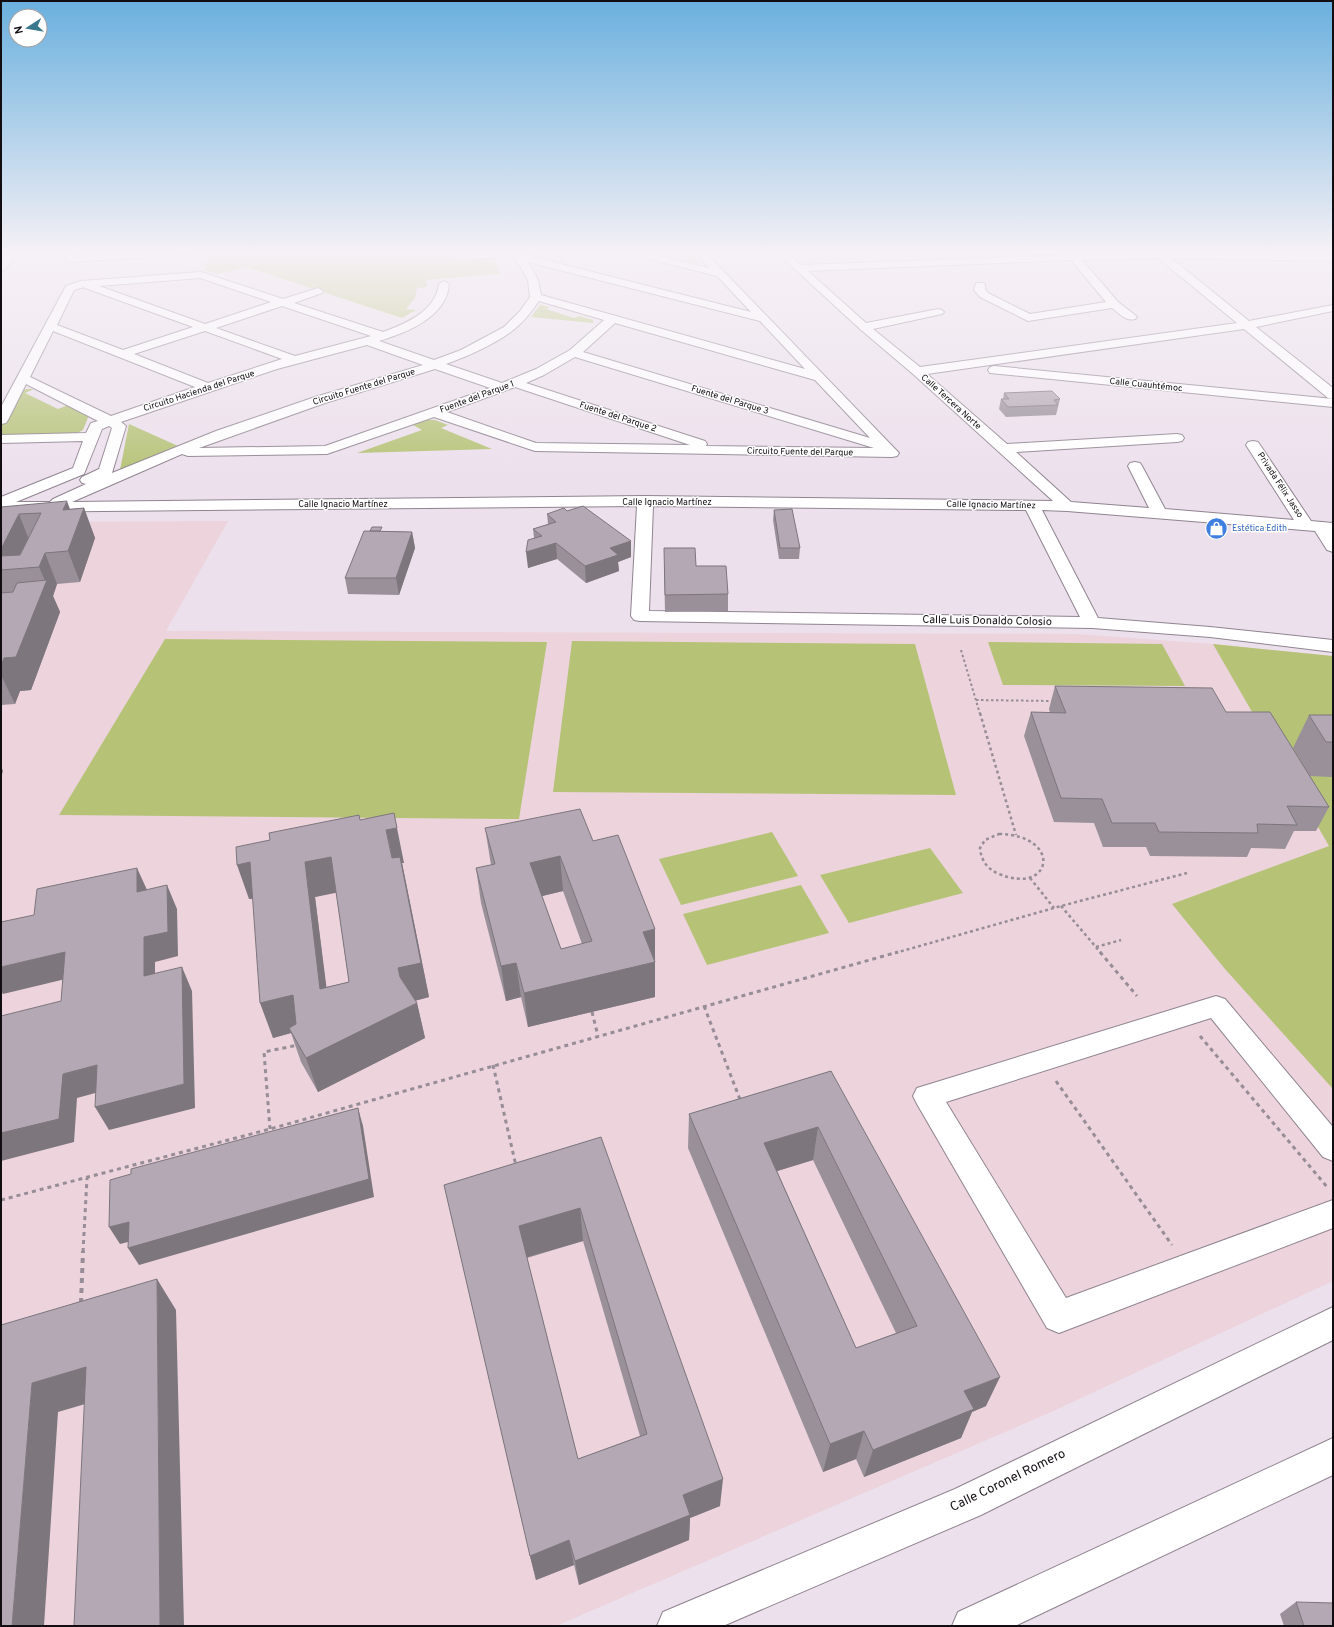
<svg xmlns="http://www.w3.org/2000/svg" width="1334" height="1627" font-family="Overpass,sans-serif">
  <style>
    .education { fill: #ecd3dc }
    .green { fill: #b6c377 }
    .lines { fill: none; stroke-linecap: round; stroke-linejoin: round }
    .minor-casing { stroke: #8f848f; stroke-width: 2 }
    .major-casing { stroke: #8f848f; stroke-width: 2 }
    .path-far3 { stroke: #968d96; stroke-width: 2; stroke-dasharray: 2.5 2.5; stroke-linecap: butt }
    .path-far2 { stroke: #968d96; stroke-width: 2.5; stroke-dasharray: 3 3; stroke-linecap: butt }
    .path-far1 { stroke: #968d96; stroke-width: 3; stroke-dasharray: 4 4; stroke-linecap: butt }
    .path { stroke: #968d96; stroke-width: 4; stroke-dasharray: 5 5; stroke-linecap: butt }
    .minor { fill: #fff; fill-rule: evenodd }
    .major { fill: #fff; fill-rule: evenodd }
    .wall { fill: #9a909a; fill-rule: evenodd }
    .shaded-wall { fill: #7d767d }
    .building { fill: #b3a8b3; stroke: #7d767d; fill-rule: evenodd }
    .labels { text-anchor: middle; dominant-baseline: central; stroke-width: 3; stroke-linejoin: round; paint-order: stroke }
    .far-street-label { font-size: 9px; fill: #110d11; stroke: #fff }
    .far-shop-label { font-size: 9px; fill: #366cbe; stroke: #fff; text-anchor: start }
    .street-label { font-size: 11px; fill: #110d11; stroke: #fff }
    .near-street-label { font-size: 13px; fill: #110d11; stroke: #fff }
  </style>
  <rect width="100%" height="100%" fill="#ece0ec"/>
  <path class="education" d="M228,521l-62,110 911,3 136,10 120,12v625l-284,132 -493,213h-555v-1104z"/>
  <path class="green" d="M223,251l18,5 18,-5h195l3,9 37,-3 6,17 -74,6 1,7 -10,1 -2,10 -9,11 10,1 -14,8 -156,-51 -27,7 -15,-3 5,-17z
    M656,251h30l12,12 -2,1 -14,-3 6,-2z
    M540,305l10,2 -4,2 28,9 5,-2 14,4v3l-62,-6z
    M26,389h8l-9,4 33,16 10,-4 21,10 -6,15 -8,4 -74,1v-9l20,-36z
    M426,420h9l13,5 -7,3 51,21 -135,4 65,-23 -9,-5z
    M129,424l49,22 -58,24z
    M165,639l382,3 -28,177 -460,-4z
    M572,641l343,3 41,151 -403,-3z
    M988,642l174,2 23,42 -182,-1z
    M1213,644l120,12v433l-108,-120 -53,-65 157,-58z
    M772,832l26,44 -117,29 -22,-46z
    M930,848l33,45 -114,30 -29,-48z
    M801,885l28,48 -122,32 -24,-51z"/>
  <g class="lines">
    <defs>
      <path id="minor" d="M8,251h10l-13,19 -4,1v-10z
        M155,251h46l-5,3 -127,8 -5,-3 5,-3z
        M507,251h28v3l-10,1 226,57 -34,-36 -91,-23 -1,-2h15l69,17 -15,-17h10l195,202 -2,3 -5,1 -357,-6 -101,-34 -107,37 -139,2 -6,-2 -110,48 573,-6 408,5 -140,-127 -53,-45 -85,-78h10l16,14 351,-13 1,-1 180,4v6l-162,-3 78,63 84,-16v6l-77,16 77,61v11l-5,-1 -84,-69 -317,45 80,70 170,-10 5,1 2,3 -2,3 -5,1 -161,10 55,50 78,6 -21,-42 2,-3 5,-1 5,1 2,3 23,43 129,11 -48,-75 2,-3 5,-1 5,1 53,79 22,2v10h-1l1,19 -6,-2 -12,-19 -248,-20 -25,-1 56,108 112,9 123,13v12l-123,-15 -118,-9 -452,-7 -6,-1 -3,-4 6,-110 -636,6v-15l72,-29 10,-27 -82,2v-8l85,-2 5,-10 7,-2 -72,-37 -18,36 -2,3 -5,1v-17l65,-121 15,-5 120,-9 82,27 35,-11 5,3 -1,2 -28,10 89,29c22,-8 53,-21 56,-48l5,-3 5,3c-2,33 -43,49 -70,57l55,19 27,-10 43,-23 16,-16 10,-14 -2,-17 -14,-24 -58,4 -5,-3 5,-3zM1158,258l79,65 -317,44 -47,-38 69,-15 2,-2 -2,-2 -4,-1 -72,14 -58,-52 263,-11 35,42 -76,12 -42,-21 -3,-4v-4l-1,-2h-8l-2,7 6,7 48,24 84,-13c7,5 14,14 23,11l2,-2 -2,-2 -17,-13 -36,-42zM528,262l232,59 45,48 -264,-74 -3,-15zM200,278l71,24 -66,22 -106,-38zM84,287l1,1 108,39 -70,23 -66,-25 17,-35zM539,301l65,19 -34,30 -34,19 -34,14 -56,-19c20,-7 49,-20 66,-33 11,-8 19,-19 27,-30zM282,306l89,30 -76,20 -79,-28zM615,323l200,57 55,58 -287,-86zM53,331l142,56 -84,29 -81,-39zM205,331l77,28 -74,24 -74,-29zM367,345l56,20 -108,32 -99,34 -104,42 14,-47 -5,-4 156,-53zM575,357l299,91 -168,-2 1,-2 -2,-3 -179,-58 18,-8zM435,369l55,19 -165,58 -126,2 126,-45zM515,387l175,58 -154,-2 -89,-31zM109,426l3,2 -13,41 -17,8 -2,3 2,3 4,1 -33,15 -3,3h-34l68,-28 18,-45zM653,506l373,4 54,107 -431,-6z
        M994,366l339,33v8l-343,-34 -2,-3 2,-3z
        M1216,996l9,3 108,128v34l-10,-4 -112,-139 -265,84 120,196 267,-98v28l-274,105 -12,-5 -130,-224 -4,-8 4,-8z"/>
      <path id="major" d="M1333,1307v33l-352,175 -258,111h-66l6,-14 292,-123z
        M1333,1438v37l-318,151h-63l6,-14z"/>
    </defs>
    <use href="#minor" class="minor-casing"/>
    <use href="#major" class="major-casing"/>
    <path class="path-far3" d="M961,650l19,64
      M976,700l77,1"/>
    <path class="path-far2" d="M980,713l36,122
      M999,834c64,1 54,62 0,40 -12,-5 -18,-14 -19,-26l5,-8z
      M1030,878l24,30
      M1061,906l40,47
      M1096,947l25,-7
      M895,953l166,-47 126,-33"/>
    <path class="path-far1" d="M1100,952l37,44
      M704,1006l37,96
      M592,1012l6,24
      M1200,1036l128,152
      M493,1065l23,101
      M1056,1081l116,164
      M270,1129l-6,-77 34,-7
      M1,1200l269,-71 628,-177
      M83,1252l4,-74"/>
    <path class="path" d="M81,1303l2,-52"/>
    <use href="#minor" class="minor"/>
    <use href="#major" class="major"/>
  </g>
  <path class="wall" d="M1004,393l56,6 -4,16 -50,2 -7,-8 2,-10h2z
    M1,507l69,2 14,-1 11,30 -15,44 -23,2 -4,12 7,16 -29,78 -11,1 -5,13 -14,1z
    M774,510l26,38 -1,11h-20l-6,-39z
    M567,511l64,30v16l-13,5 1,9 -33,12 -29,-24 -29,9 6,-30 -1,-9 15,-5 -1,-10z
    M383,531l29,1 3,16 -16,47 -51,-1 -3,-16z
    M664,565l32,1 32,28v17l-63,1z
    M1055,686l171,26 82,61 -15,-25 16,-33h24v62l-24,-1 20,31 -13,24h-22l-9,18 -34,-1 -4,9 -97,-1 -4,-9h-43l-9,-24 -40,-1 -30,-86 7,-24 19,1 -1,-4z
    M360,820l44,43h-2l27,134 -14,4 2,2 8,35 -107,54 -17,-30 -10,-29 -18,5 -20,-139h-4l21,-59zM336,892l13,90 -23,5 -11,-90z
    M485,828l108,13 62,123v33l-127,30 -7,-30 -15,4 -25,-98 -5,-35 15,-3zM563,891l19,53 -21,5 -19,-53z
    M831,1071l155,335 -14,6 -11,26 -97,39 -8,-18 -33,13 -135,-324 1,-34zM813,1160l83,173 -40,15 -79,-177z
    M601,1137l119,369 -30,12 -1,22 -110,45 -5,-20 -38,15 -6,-24 -86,-371zM583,1241l57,195 -62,23 -51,-201z
    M1296,1602l37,24h-49l-4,-12z"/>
  <path class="shaded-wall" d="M67,501l10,27 7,-20 11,30 -15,44 -12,-31 -5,-41z
    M19,514l12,31 -11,23 -19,-1v-18z
    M412,532l3,16 -16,47 -3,-17z
    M631,541v16l-13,5 1,9 -33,12 -1,-17 25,-18z
    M556,543l1,16 -29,9 -2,-16z
    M45,553l12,31 -4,12 7,16 -29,78 -11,1 -5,13 -14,-29v-9l3,-8 42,-75 -7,-16z
    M1,766l2,5 -2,7z
    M394,813l10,50h-2l27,134 -23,6h11l8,35 -107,54 -12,-34 94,-81 -2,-9 2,-75 -14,-63z
    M560,856l3,35 -29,7 -4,-35z
    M331,857l9,35 -25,5 16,126 -11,-34 -15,-127z
    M250,862l12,35 -13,2 -12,-34z
    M137,868l11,24h-11z
    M167,885l10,24 1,47 -23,6v38l-11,-24v-39z
    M655,929v68l-127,30 -4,-34 119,-61z
    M65,952l13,24 -75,18 -2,-3v-24z
    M516,963l5,34 -15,4 -5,-35z
    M182,967l10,24 3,117 -86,22 -14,-23z
    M293,995l12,35 -16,-2 2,5 -18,5 -13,-35z
    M97,1065l13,24 -33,9 -3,44 -73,19v-28l62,-59z
    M358,1108l5,18 11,71 -235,68 -11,-17z
    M818,1127l-5,33 -52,16 3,-33z
    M580,1208l3,33 -59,17 -5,-32z
    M129,1222l11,17 -20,5 -11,-17z
    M157,1279l19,31 8,316h-24z
    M86,1367l23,30 -51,15 -14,214h-32l20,-243z
    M1000,1377l-14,29 -14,6 -11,26 -97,39 9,-27 91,-59z
    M864,1431l-8,28 -33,13 7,-28z
    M723,1479l-3,27 -30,12 -1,22 -110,45 -4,-24 108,-66z
    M569,1540l5,25 -38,15 -6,-24z"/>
  <path class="building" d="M1052,391l8,8 -6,1 4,5 -50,2 -7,-8h8l-5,-6z
    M67,501l-4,9 21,-2 -16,43 -23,2 -6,14 -38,3v-14l19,-1 21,-42 -22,1 -18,35v-42z
    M583,506l48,35 -21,7 8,7 -33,11 -29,-23 -30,9 2,-12 14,-4 -9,-7 23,-7 -9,-8 17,-6 3,3z
    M792,509l8,39h-20l-6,-38z
    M372,527h10l-2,4h-10z
    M364,531l48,1 -16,46h-51z
    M664,548h31l1,18h30l2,28 -63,1z
    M47,580l-31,77 -12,1 -3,8v-73l12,-1 4,-9z
    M1055,686l157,2 14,24h44l59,95 -42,-1 10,19 -40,-1 1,9 -99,-1 -4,-9h-43l-10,-24 -41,-1 -30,-86 35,1z
    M1309,715h24v27h-7z
    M580,809l13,32 25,-6 37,94 -12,3 12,30 -131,31 -8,-30 -15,3 -25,-98 19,-4 -10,-36zM560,856l32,85 -31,8 -31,-86z
    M394,813l3,15 -11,2 6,28 8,-1 21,106 -23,5 2,9 17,26 -111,55 -17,-30 7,-4 -3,-29 -33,8 -10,-141 -13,3 -1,-18 34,-7 -1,-7 90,-18 1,5zM331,857l18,125 -29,7 -15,-127z
    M137,868v24l30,-7 1,47 -24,5v39l38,-9 2,117 -89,23 2,-42 -34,9 -4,45 -58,14v-117l60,-15 4,-49 -64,15v-45l33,-7 3,-26z
    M831,1071l169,306 -36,14 10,18 -101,41 -9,-19 -34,13 -141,-330zM818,1127l99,199 -61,22 -92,-205z
    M358,1108l11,71 -241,69 1,-26 -20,5 1,-47 21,-6v-5z
    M601,1137l122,342 -40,16 7,20 -115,46 -6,-21 -39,16 -86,-371zM580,1208l67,226 -69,25 -59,-233z
    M157,1279l3,347h-86l12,-259 -54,16 -20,243h-11v-301z
    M1296,1602l37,1v23h-29z"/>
  <linearGradient id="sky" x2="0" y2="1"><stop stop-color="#6ab0de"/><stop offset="0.53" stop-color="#f6f1f6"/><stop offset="1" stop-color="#f6f1f6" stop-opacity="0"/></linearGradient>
  <rect width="1334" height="478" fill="url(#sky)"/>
  <defs>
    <symbol id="shop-disc" viewBox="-11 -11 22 22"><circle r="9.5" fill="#3f7fe0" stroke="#fff"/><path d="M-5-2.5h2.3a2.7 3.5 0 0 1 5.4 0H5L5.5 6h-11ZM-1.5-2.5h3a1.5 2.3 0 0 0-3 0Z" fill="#fff"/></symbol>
  </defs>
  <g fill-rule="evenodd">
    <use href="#shop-disc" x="1204" y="516" width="25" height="25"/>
  </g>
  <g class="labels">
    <g class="far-street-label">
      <text transform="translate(1146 385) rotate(6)">Calle Cuauhtémoc</text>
      <text transform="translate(364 387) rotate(-17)">Circuito Fuente del Parque</text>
      <text transform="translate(199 391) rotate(-18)">Circuito Hacienda del Parque</text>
      <text transform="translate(477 397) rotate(-20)">Fuente del Parque 1</text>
      <text transform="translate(730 400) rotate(17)">Fuente del Parque 3</text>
      <text transform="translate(951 402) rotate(42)">Calle Tercera Norte</text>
      <text transform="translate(618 417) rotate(18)">Fuente del Parque 2</text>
      <text transform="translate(800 452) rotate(1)">Circuito Fuente del Parque</text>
      <text transform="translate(1280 485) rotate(57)">Privada Félix Jasso</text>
      <text x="667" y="502">Calle Ignacio Martínez</text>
      <text x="343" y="504">Calle Ignacio Martínez</text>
      <text transform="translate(991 505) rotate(1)">Calle Ignacio Martínez</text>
    </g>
    <g class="far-shop-label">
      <text x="1232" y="528">Estética Edith</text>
    </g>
    <g class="street-label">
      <text transform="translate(987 621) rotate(1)">Calle Luis Donaldo Colosio</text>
    </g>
    <g class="near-street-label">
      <text transform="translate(1008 1481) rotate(-26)">Calle Coronel Romero</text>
    </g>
  </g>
  <rect width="1334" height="1627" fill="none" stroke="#110d11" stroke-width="4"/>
  <g transform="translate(28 28) rotate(258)"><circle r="19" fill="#ffffff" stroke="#a09ea0"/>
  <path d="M0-3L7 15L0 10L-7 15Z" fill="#39788d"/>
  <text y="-6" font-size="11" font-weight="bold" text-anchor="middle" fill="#110d11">N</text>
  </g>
</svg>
